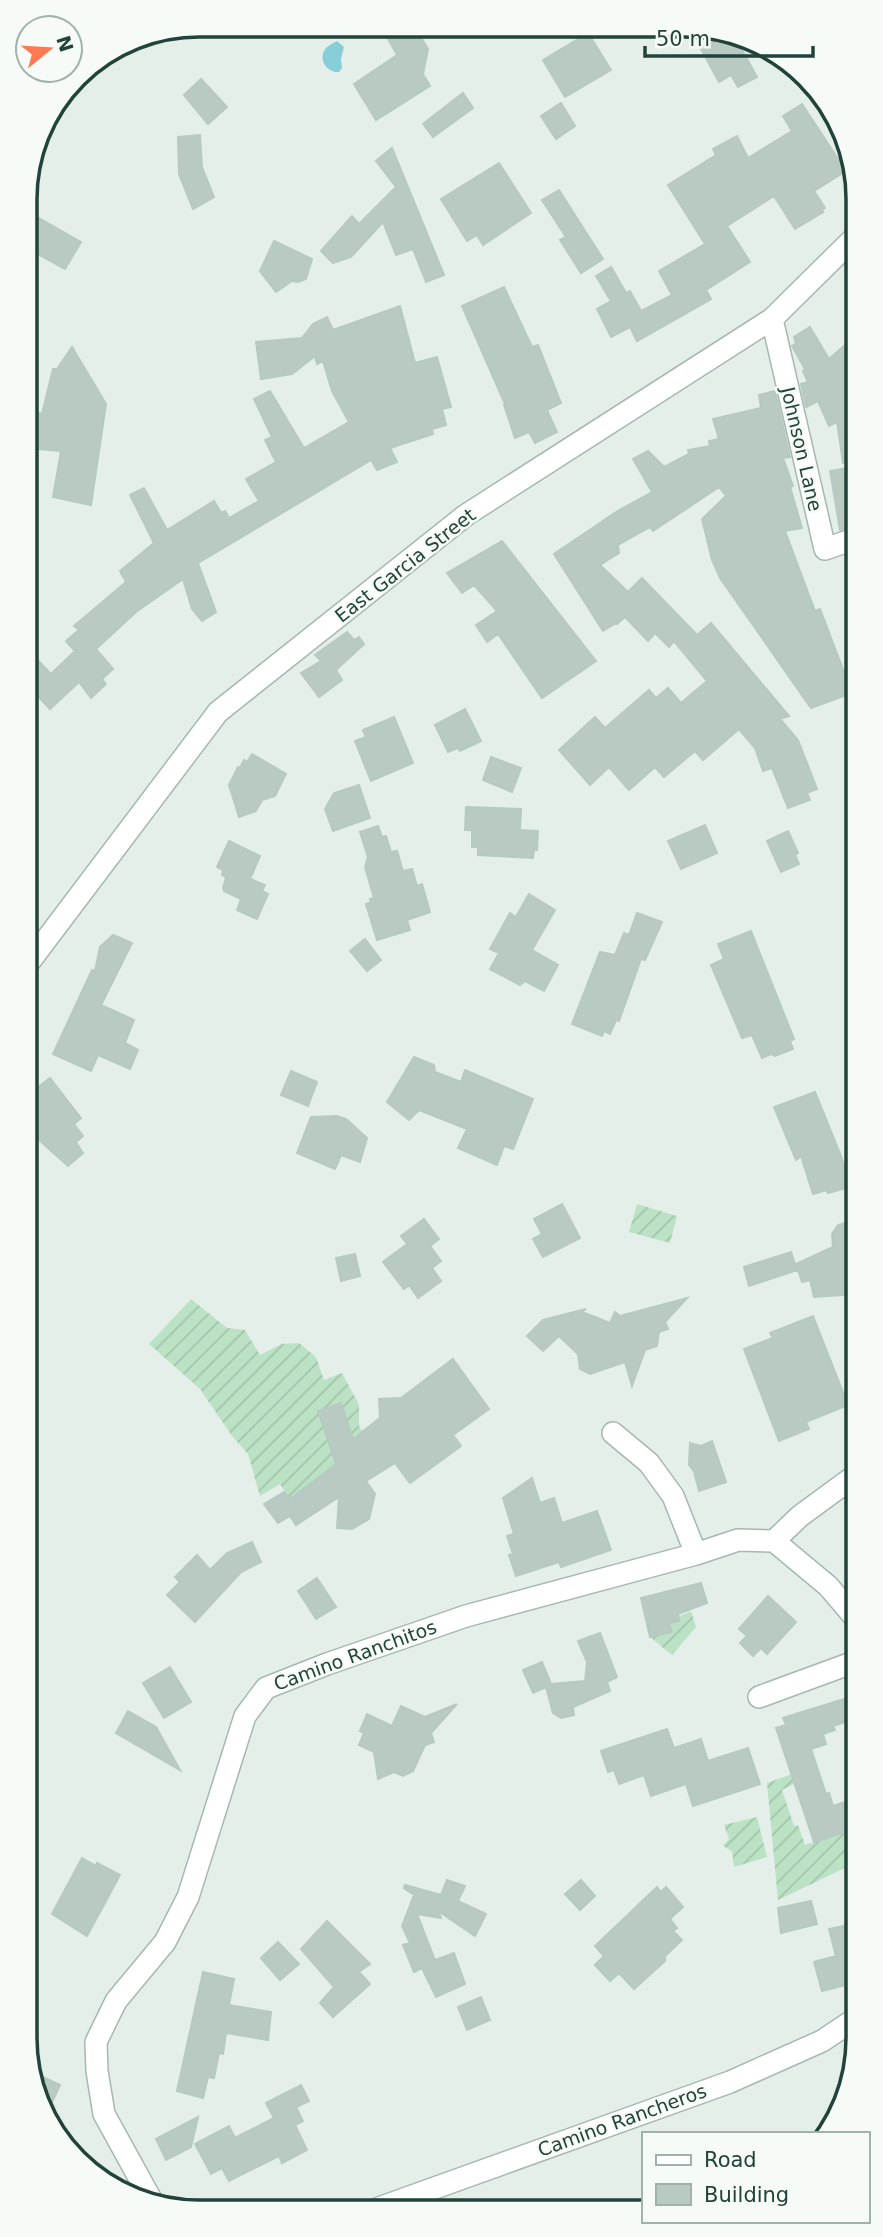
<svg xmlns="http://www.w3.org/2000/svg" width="883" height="2237" font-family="'DejaVu Sans',sans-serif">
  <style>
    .garden { fill: url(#garden-furrows) }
    .water { fill: #88ced9 }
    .building { fill: #b9cac3; stroke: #b6cac1; stroke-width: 2 }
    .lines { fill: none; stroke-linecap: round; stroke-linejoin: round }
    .street-casing { stroke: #a6b8b1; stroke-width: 24 }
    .street { stroke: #fff; stroke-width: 21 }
    .labels { text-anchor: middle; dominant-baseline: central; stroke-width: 5; stroke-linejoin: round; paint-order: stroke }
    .street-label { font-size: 19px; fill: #214339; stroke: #f6fbf8 }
    .rim { fill: none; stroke: #214339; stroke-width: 3.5 }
  </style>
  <defs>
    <pattern id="garden-furrows" width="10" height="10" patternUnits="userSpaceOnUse" patternTransform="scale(1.75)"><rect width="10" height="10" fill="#bce2c5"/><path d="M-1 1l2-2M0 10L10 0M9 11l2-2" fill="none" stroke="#a1c3aa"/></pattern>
  </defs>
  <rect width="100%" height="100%" fill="#e4efea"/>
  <path class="garden" d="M637,1204l40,12 -7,27 -41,-11z
    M191,1299l36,29 18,2 15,25 21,-11 18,-1 17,14 8,23 18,-7 17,32v21l9,14 3,15 -13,-21 -5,3 -12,-34 -23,7 13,39 16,7 -53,50 -14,-22 -20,12 -12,-42 -16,-18 -32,-47 -51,-45z
    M691,1611l5,16 -24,28 -22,-18 21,-5 -2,-9 10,-2 -1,-4z
    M817,1765l2,7 -37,18 12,36 4,-1 7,20 53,-17v28l-13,5 2,6 -69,33 -11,-117z
    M757,1817l10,40 -33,10 -2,-16 -9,-5 6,-7 -5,-14z"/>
  <path class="water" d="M337,41l7,6 -3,12 1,9 -3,4c-12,1 -22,-13 -13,-24 3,-3 7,-5 11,-7z"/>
  <path class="building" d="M381,26h33l14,23 -5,25 7,12 -54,34 -22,-36 43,-29z
    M588,33l23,37 -46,27 -22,-37z
    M729,34l6,3 22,40 -19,10 -7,-12 -12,7 -18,-33z
    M201,79l26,28 -19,17 -24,-29z
    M463,93l10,15 -40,29 -10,-13z
    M561,103l14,23 -19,13 -15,-23z
    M802,104l44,67 -32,20 11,17 -3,2 1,2 -28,17 -21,-33 -47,30 23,36 -44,28 5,9 -74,42 -7,-14 -19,10 -14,-28 14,-8 -15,-25 15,-9 15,26 4,-2 11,20 31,-16 -13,-24 46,-27 -37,-59 48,-30 -3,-6 24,-13 11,22 44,-27 -9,-15z
    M200,135l2,32 12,30 -21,12 -14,-35 -1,-37z
    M392,148l52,127 -18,7 -13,-33 -17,6 -13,-33 -32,35 -18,6 -12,-12 31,-35 7,8 37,-37 -20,-26z
    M499,163l32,50 -48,32 -6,-10 -10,6 -26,-42z
    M559,190l44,69 -22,14 -21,-33 6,-3 -24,-37z
    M25,210l56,32 -16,27 -40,-22z
    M274,241l38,18 -6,20 -8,3 -6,-1 -16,11 -16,-21z
    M504,287l28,60 6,-2 23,58 -14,7 10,22 -22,11 -6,-11 -14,6 -11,-33 1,-1 -43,-98z
    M400,306l15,57 22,-6 14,50 -9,2 4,16 -14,4 1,5 -43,14 7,14 -20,8 -6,-10 -173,103 18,49 -14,9 -10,-12 -9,-30 -47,33 -40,37 17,20 -11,10 4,5 -15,14 -12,-16 -29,27 -24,-26v-35l25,26 24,-23 -9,-10 13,-11 -5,-4 52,-44 -6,-11 34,-28 -24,-48 14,-7 23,42 47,-29 7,12 4,-2 4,7 30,-17 -13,-22 30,-17 -11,-22 7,-3 -18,-38 16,-8 34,57 45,-26 -17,-31 -9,-30 -6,3 -2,-8 -23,18 -31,5 -5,-37 46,-4 11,-14 14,-7 6,13z
    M810,327l19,32 24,-21 1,124 -11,1 -6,-41 -8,4 -11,-25 -12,6 -5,-23 7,-2 -5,-11 2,-2 -13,-23 4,-2 -2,-7z
    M72,347l34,57 -15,101 -38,-8 8,-46 -32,-3 8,-35 5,1 11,-45h4z
    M775,391l15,66 -7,1 10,28 -3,1 12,41 -17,3 30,80 5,-2 32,84 -41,15 -91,-130 -8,-18 -10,-41 24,-23 -7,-9 -66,44 -3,-4 -32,18 1,8 -19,12 28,27 14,-14 55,57 14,-12 78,93 -9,3 18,21 19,49 -10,4 3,7 -22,8 -16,-40 -9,3 -8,-23 -16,-19 -36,31 -8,-9 -31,26 -9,-10 -26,23 -20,-23 -19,18 -31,-35 36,-33 10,11 44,-38 7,8 12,-10 13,15 26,-22 -33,-40 -5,6 -14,-14 -7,8 -23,-24 -8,7 -1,-1 -13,8 -49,-77 62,-42 36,-20 -19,-33 15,-8 16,16 25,-13 -1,-4 22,-4 -1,-5 10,-2 -6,-20 48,-11 -2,-13z
    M854,467v59l-14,4 -10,-59z
    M502,541l94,120 -54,37 -44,-64 -11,8 -11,-17 21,-14 -23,-26 -12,8 -15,-20z
    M347,632l7,8 5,-3 5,7 -28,26 6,10 -23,17 -18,-24 20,-12 -6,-6z
    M465,709l16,32 -21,10 -2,-3 -10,4 -13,-27z
    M394,717l19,46 -42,18 -16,-40 11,-4 -3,-7z
    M252,754l34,20 -11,22 -13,4 -6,11 -17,6 -10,-32 9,-18 2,1 4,-8 3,2z
    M491,757l30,11 -9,24 -29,-12z
    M359,785l11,33 -37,13 -8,-22 9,-16z
    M466,807l55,2 -1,21 18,1 -1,19h-3l-1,8 -55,-3v-8h-6v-17h-7z
    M705,825l12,28 -36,16 -13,-28z
    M378,826l4,11 4,-1 5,16 6,-1 6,20 9,-2 5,17 5,-2 8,28 -23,8 3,10 -33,10 -11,-36 5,-2 -1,-3 4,-1 -9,-31 3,-10 -8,-25z
    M788,831l10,22 -3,2 4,9 -18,8 -14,-31z
    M229,841l31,15 -10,23 15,6 -3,6 6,3 -11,25 -20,-9 4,-11 -17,-8 -1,-3 3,-11 -4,-2 1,-5 -6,-3z
    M529,894l26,16 -23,40 26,15 -14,26 -19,-10 -5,4 -30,-16 9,-16 -9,-4 20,-36 6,4z
    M637,913l25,9 -17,38 -4,-1 -22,62 -3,-1 -6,14 -6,-3 -2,5 -30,-12 28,-72 15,3 9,-22 5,2z
    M751,931l43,108 -4,2 3,8 -18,7 -4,-2 -9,4 -10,-23 -10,3 -31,-73 13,-6 -6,-15z
    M113,935l19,8 -31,62 33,15 -9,23 13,7 -8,19 -32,-14 -7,16 -38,-17 39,-84 3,1 5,-24z
    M365,939l16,21 -14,11 -17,-20z
    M414,1057l20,8 1,7 26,10 4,-12 68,29 -20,50 -9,-3 -7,19 -39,-17 9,-19 -48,-19 -10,10 -22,-18z
    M291,1071l26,11 -9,24 -27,-11z
    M50,1078l31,40 -7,6 9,12 -7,6 7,11 -15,13 -40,-36v-35z
    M815,1092l26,64 9,31 -22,6 -1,-3 -14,4 -12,-38 -5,4 -22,-53z
    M336,1116l10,3 21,19 -7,24 -19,-7 -6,14 -38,-16 14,-36z
    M562,1204l18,34 -37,19 -10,-18 9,-5 -8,-15z
    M424,1219l15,20 -9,7 11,15 -9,7 9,13 -23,17 -9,-13 -5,4 -21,-27 24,-18 -6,-8z
    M856,1220v74l-42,3 -4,-17 -8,2 -6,-18 37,-17 -1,-13 6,-9z
    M791,1252l6,18 -48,16 -5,-19z
    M355,1254l5,22 -19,5 -5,-23z
    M687,1298l-22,24 3,7 -9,3 -2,14 -12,4 -13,36 -7,-24 -35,12 -10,-5 -2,-15 -19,-18 -16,15 -16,-15 16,-16 43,-11 -4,3 28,11 5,-11 5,4z
    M813,1316l35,89 -42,17 3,7 -30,12 -35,-92 29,-11 -3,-5z
    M453,1359l36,50 -36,26 8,11 -51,37 -15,-20 -29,18 9,13 -6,25 -17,10 -15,-1 2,-31 -43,28 -6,-9 -12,7 -14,-19 20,-12 6,7 46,-35 -18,-53 23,-8 12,36 27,-21 -1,-19 22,-1z
    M712,1441l14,41 -27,9 -5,-20 -5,-6 1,-22 11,3z
    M532,1478l8,25 14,-5 8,25 35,-12 14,39 -50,17 -2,-5 -43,14 -7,-21 4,-1 -6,-18 7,-2 -11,-36z
    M252,1542l9,20 -20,10 -46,50 -28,-27 13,-13 -5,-5 22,-22 13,15 17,-17z
    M317,1578l19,29 -20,12 -18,-28z
    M701,1583l6,20 -29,11 1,7 -10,2 3,9 -22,5 -9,-39z
    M768,1596l28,26 -29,32 -6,-6 -8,8 -13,-13 7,-7 -8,-7z
    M600,1633l17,44 -10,5 3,9 -37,16 1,8 -13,3 -8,-5 -7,-26 -13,6 -10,-23 19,-8 9,22 34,-3 2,-19 -9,-21z
    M170,1667l21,35 -27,16 -21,-35z
    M844,1699l7,21 -18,6 2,4 -12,4 3,10 -15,5 15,45 3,-1 4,13 24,-8 1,30 -44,14 -38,-114 10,-3 -3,-7z
    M457,1704l-26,29 3,9 -9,3 -12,26 -10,5 -9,-4 -16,7 -4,-27 -15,-7 5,-12 -4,-2 7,-17 25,12 9,-20 24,11z
    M128,1711l28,16 24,43 -64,-37z
    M667,1729l7,19 27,-9 7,22 40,-13 12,36 -67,22 -7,-22 -35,12 -7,-21 -25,9 -5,-14 -6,2 -7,-21z
    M82,1858l14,8 1,-3 23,12 -33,61 -35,-22z
    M447,1880l18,6 -7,15 28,13 -11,22 -37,-25 3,7 -24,-4 18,46 19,-7 11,31 -29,13 -14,-29 -8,4 -11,-27 7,-2 -8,-17 12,-31 -10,-7 1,-3 36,10z
    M581,1880l14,16 -15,14 -15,-16z
    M657,1887l4,5 5,-5 17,20 -13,12 7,9 -4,3 9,9 -17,16v5l-31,28 -15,-16 -9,8 -15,-16 9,-9 -9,-10z
    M811,1901l6,23 -36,9 -3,-25z
    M327,1921l43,43 -11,8 11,12 -37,33 -13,-14 14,-16 -33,-38z
    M858,1923v59l-36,9 -8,-29 22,-6 -7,-27z
    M278,1942l21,22 -19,16 -19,-22z
    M203,1972l31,7 -5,26 42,7 -3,28 -42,-7 -3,21 -4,-1 -5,25 -6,-1 -5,21 -26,-7z
    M481,1997l9,23 -23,10 -9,-23z
    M30,2071l30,14 -12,26 -18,-28z
    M301,2085l8,16 -13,6 7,14 -8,4 12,25 -25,13 -3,-7 -50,25 -7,-13 -11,6 -16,-30 34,-18 6,12 39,-20 -8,-15z
    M198,2117l-7,30 -25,13 -10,-21z"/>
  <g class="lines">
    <defs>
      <path id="street" d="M772,319l53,230 29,-10
        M27,965l191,-253 248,-197 306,-196 81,-80
        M613,1433l36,30 24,33 23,58
        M774,1541l54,45 29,34
        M759,1697l98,-36
        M153,2203l-49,-89 -7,-43 -1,-29 20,-41 49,-59 23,-45 57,-181 21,-28 61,-24 139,-48 230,-62 42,-14 36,1 26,-25 56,-41
        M379,2208l351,-126 92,-41 36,-24"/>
    </defs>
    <use href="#street" class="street-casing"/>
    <use href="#street" class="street"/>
  </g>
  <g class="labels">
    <g class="street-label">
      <text transform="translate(802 449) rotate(77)">Johnson Lane</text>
      <text transform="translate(405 565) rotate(-38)">East Garcia Street</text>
      <text transform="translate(355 1655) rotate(-20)">Camino Ranchitos</text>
      <text transform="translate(622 2120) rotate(-20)">Camino Rancheros</text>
    </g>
  </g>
  <path d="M0 0H883V2237H0ZM199 37H684A162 162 0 0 1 846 199V2038A162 162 0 0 1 684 2200H199A162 162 0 0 1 37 2038V199A162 162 0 0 1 199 37Z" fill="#f6fbf8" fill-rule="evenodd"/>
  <path class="rim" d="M199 37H684A162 162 0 0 1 846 199V2038A162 162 0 0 1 684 2200H199A162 162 0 0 1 37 2038V199A162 162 0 0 1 199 37Z"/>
  <rect x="642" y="2132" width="228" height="91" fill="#f6fbf8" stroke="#a1b1ac" stroke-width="2"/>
  <rect x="656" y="2155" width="35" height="10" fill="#ffffff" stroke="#a1b1ac" stroke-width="2"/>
  <text x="704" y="2167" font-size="21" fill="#214339">Road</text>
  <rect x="656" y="2184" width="35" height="21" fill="#b9cac3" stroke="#a1b1ac" stroke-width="2"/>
  <text x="704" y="2202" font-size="21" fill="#214339">Building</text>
  <g transform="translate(49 49) rotate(72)"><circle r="33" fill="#f6fbf8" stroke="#a1b1ac" stroke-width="2"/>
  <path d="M0-5L12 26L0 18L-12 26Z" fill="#ff7a53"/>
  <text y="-10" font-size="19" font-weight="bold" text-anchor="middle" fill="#214339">N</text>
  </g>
  <path d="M645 46v10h168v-10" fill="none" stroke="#214339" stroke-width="3.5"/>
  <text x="656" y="46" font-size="21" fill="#214339" stroke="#f6fbf8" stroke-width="5" paint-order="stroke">50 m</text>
</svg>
